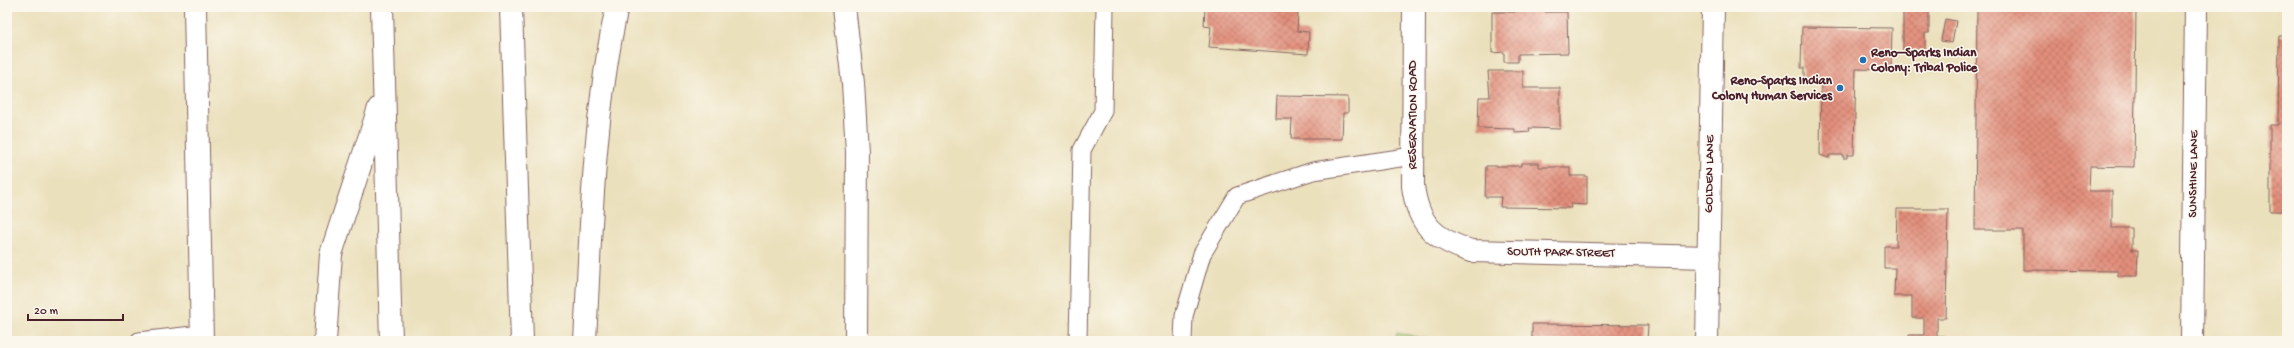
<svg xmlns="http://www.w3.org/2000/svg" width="2294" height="348" font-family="'Gochi Hand',sans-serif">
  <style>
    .grass { fill: #a9cf79; stroke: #7a7752 }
    .building { fill: url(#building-cross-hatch) }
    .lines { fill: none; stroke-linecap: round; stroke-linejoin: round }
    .service-casing { stroke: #82635e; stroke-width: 19 }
    .minor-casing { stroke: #82635e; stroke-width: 24 }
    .motorway-casing { stroke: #82635e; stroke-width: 24 }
    .service { stroke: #fff; stroke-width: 17 }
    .minor { stroke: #fff; stroke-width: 22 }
    .motorway { stroke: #fff; stroke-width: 22 }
    .poi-dot { fill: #1f6fb2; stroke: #fbf7ec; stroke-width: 1.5 }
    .labels { text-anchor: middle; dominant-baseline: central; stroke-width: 3; stroke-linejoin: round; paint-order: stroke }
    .poi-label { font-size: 13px; font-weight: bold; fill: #4a1f2b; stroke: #fbf7ec; text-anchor: start }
    .street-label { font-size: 13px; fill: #4a1f2b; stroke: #fbf7ec }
  </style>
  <defs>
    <pattern id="building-cross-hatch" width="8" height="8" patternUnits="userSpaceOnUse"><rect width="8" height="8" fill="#e38f7c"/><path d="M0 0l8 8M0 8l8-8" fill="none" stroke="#ba7466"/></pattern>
  </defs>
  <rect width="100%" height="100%" fill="#fbf7ec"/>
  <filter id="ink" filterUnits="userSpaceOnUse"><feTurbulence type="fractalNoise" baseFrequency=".025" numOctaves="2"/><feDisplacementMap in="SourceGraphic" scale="8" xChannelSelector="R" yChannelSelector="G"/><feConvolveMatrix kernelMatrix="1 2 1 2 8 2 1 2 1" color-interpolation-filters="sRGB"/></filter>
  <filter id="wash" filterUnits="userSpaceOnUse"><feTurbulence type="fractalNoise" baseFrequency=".012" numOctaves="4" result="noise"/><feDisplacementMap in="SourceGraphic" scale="16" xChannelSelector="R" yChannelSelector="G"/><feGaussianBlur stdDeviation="0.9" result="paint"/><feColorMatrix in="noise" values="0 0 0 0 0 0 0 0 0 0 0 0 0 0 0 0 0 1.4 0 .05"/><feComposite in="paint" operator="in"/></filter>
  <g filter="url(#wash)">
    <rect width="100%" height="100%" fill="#ebe0bc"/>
    <path class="grass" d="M1397,333l41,8h-43z"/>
    <g id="blocks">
      <path class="building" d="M1205,7l93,5 -1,19 12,1 -1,22 -99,-7 2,-20 -7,-1z
        M1515,7h30v5h22l1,41 -50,1v8h-14v-10l-12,1v-41h23z
        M1903,7h26v26h-4v17h-22z
        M2284,7h3v28h-3z
        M1977,8l159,1 -2,158 -44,-1 -1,25h23v37h20v22h6l-1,26h-19v-5l-95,-1v-40h-48z
        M1945,19l11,2 -4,22 -11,-2z
        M1802,27l90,1 -1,42 -35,-1 -2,86h-7v3h-4v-3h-14v3l-9,-3 1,-74 -17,-1v-12h-3z
        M2279,36h8v175h-17v-86h8z
        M1488,71h35v17h37v41l-31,-1 1,4 -15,1v-4l-37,-1 1,-31h11z
        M1277,96l71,1v16h-5l-1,26h-51l1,-20h-16z
        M1521,163h18v4h31v9h17v29l-17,-1 1,4 -71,-1 1,-10h-16l1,-31h35z
        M1897,209h51l-2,109h-9v18h7v5h-35v-6h15v-17h-12v-22h-18l1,-28h-11v-22h12z
        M1532,324l116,1 -1,16h-115z"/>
    </g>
  </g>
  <g filter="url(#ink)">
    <use href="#blocks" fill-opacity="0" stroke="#82635e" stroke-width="1"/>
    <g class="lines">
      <defs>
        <path id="service" d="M139,341l63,-7
          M1078,341l4,-191 21,-39 2,-104
          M1183,341l1,-25 18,-62 35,-58 76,-25 100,-15"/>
        <path id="minor" d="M195,7l7,334
          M1414,7l-1,179c5,39 21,53 58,65l238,6
          M1707,341l6,-334
          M2192,341l4,-334"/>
        <path id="motorway" d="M382,7l9,334
          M511,7l11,334
          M844,7l9,76 4,69 -1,189
          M325,341l6,-87 48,-146
          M585,341c6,-112 8,-224 32,-334"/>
      </defs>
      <use href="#service" class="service-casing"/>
      <use href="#minor" class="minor-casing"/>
      <use href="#motorway" class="motorway-casing"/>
      <use href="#service" class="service"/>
      <use href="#minor" class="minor"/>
      <use href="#motorway" class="motorway"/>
    </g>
  </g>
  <g class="poi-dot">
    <circle cx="1863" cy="60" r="4"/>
    <circle cx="1840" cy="88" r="4"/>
  </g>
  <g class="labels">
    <g class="poi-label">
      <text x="1871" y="53">Reno–Sparks Indian<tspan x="1871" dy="15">Colony: Tribal Police</tspan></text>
      <text x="1832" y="81" text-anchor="end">Reno-Sparks Indian<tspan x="1832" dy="15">Colony Human Services</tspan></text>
    </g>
    <g class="street-label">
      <text transform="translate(1413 115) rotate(-90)">RESERVATION ROAD</text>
      <text transform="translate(1710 174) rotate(-89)">GOLDEN LANE</text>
      <text transform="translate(2194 174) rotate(-89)">SUNSHINE LANE</text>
      <text transform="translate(1561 253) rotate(1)">SOUTH PARK STREET</text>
    </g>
  </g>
  <rect width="2294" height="348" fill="none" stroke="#fbf7ec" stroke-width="24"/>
  <path d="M28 314v6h95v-6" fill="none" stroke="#4a1f2b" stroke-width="2"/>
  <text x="34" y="314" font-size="12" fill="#4a1f2b" stroke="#fbf7ec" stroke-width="3" paint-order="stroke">20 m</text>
</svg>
